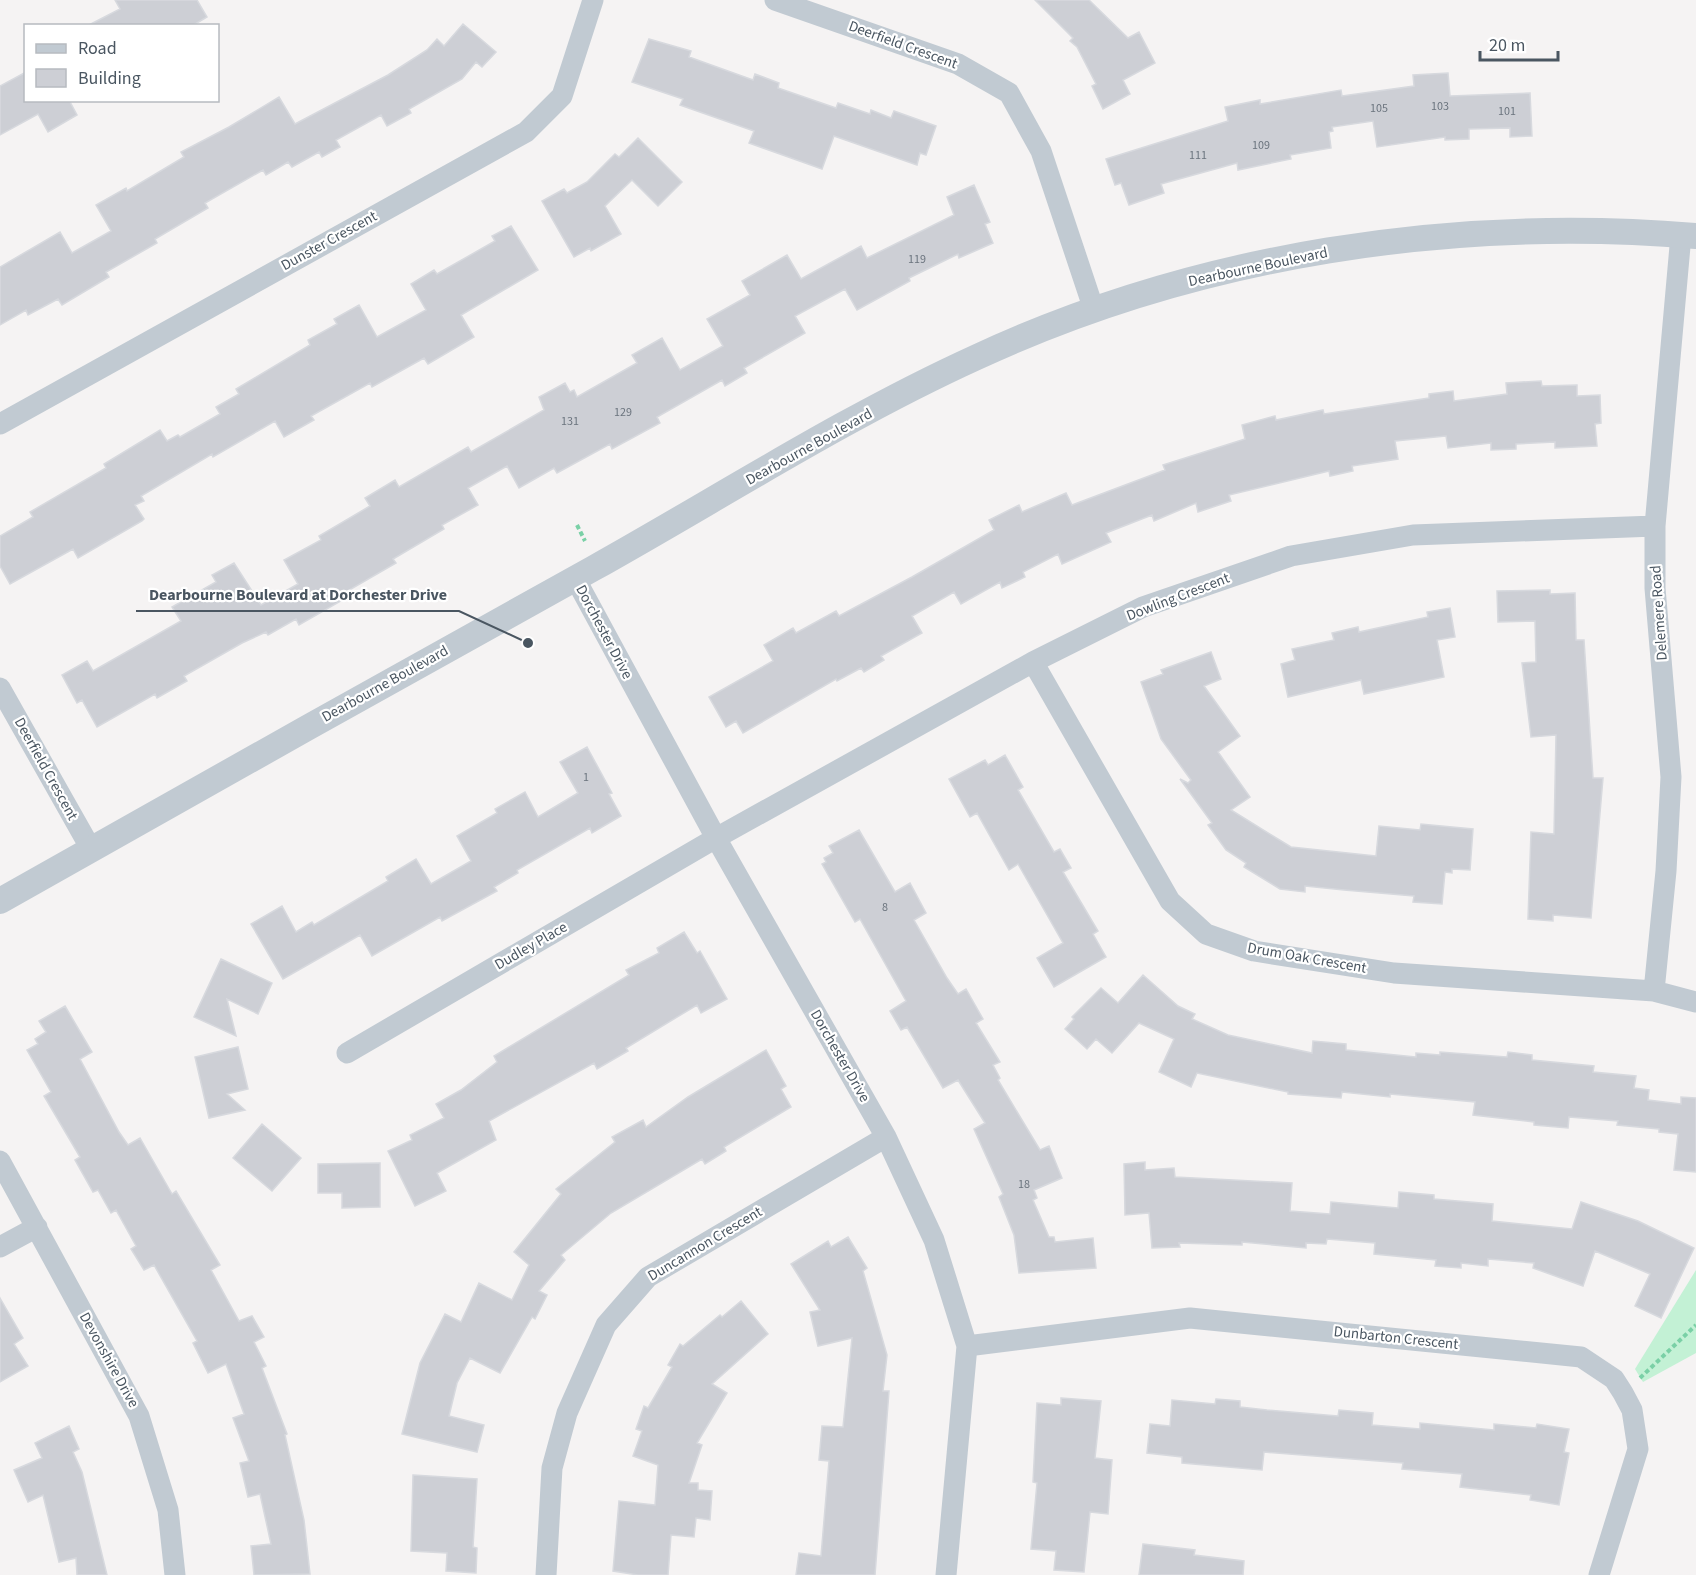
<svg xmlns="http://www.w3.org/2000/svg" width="1696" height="1575" font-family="'Source Sans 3',sans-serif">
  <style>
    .green { fill: #c3f1d5 }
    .building { fill: #cdcfd5; stroke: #d7d9de; stroke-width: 1.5 }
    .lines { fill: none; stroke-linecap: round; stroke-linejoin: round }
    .path { stroke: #7ad0a6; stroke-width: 4; stroke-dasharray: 4.5 3; stroke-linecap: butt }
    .minor { stroke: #c1cad2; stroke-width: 21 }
    .tertiary { stroke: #c1cad2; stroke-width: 26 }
    .labels { text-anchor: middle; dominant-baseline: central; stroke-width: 4.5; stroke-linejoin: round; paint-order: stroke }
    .number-label { font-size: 12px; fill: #6b747e }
    .street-label { font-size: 15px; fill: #4a5661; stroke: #fff }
    .leader { fill: none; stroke: #4a5661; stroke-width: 2 }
    .callout-dot { fill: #4a5661; stroke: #fff; stroke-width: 2 }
    .callout-label { font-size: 16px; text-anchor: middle; font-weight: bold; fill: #4a5661; stroke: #fff; stroke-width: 4.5; stroke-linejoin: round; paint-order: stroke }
  </style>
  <rect width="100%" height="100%" fill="#f5f3f3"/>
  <path class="green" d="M1696,1270v83l-53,29 -8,-13z"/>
  <path class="building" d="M115,0h82l10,17 -15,9h-105l33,-17z
    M1035,0h54l39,38 11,-6 16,31 -32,17 7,14 -27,15 -11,-23 4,-2 -19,-37 -7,-6 3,-3z
    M463,24l33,28 -14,15 -6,-5 -14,17 -53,30 2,4 -24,13 -6,-11 -45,25 4,7 -18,10 -3,-5 -27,15 -4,-5 -22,13 -3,-5 -58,33 3,5 -53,31 2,4 -51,29 3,5 -47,28 -4,-6 -30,16 -2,-5 -26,15v-58l60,-35 12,21 39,-22 -15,-26 30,-17 1,3 57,-34 -3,-5 48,-25 50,-30 16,27 93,-49 39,-25 10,-11 7,7z
    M649,39l42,12 -2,6 64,23 2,-6 24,9 -1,5 58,20 2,-5 32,11 1,-4 20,8 3,-7 42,15 -10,29 -6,-2 -3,12 -83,-29 -12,33 -73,-26 5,-12 -74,-26 3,-6 -51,-17z
    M26,72v28h43l8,15 -29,17 -10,-18 -38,21v-49z
    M1448,73l2,23 80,-3 2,43 -22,1v-9l-41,1v10l-24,1v-3l-68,10 -4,-26 -41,6 1,4 -4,1 2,16 -41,7 1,4 -53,11 -1,-7 -76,21 3,9 -35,12 -8,-22 -6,2 -9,-26 122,-38 -3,-14 35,-7v4l81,-14 1,6 72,-10 -1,-11z
    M638,138l44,44 -24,24 -26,-26 -27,26 16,28 -30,17 -1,-3 -16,9 -32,-56 22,-12 3,4 20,-11 28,-28 4,3z
    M974,185l16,37 -5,2 8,19 -34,15 -1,-4 -49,24 1,3 -53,29 -12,-21 -50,27 10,17 -61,35 3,5 -22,13 -3,-6 -65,37 3,6 -48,26 -2,-5 -53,29 -3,-5 -35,20 -12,-22 -39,22 10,17 -36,20 2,4 -51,30 3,4 -52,30 2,5 -47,27 -3,-6 -28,16 -2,-3 -24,11 -58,33 3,5 -30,17 -2,-4 -58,33 -15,-27 -5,3 -15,-28 25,-14 6,10 88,-50 -9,-14 44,-25 -4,-7 22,-12 27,42 37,-21 -14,-24 37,-20 -2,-4 51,-30 -5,-8 30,-18 4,7 69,-40 3,5 73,-42 -5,-13 26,-14 5,9 4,-2 3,7 60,-34 -5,-8 30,-17 18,32 43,-24 -16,-27 43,-24 -8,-14 45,-26 14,24 60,-33 6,12 87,-43 -7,-18z
    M511,226l27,44 -77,45 13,22 -46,27 -4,-6 -52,29 -2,-4 -59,33 3,4 -30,17 -9,-16 -62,36 -1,-3 -71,42 3,5 -9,4 9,14 -2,2 -64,37 -5,-9 -63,35 -10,-18v-30l33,-19 -3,-5 76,-44 -2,-4 56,-34 7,11 11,-6 2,2 40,-23 -4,-7 23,-13 -3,-5 74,-44 -2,-5 29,-16 -3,-5 25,-14 18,32 49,-27 -15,-26 23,-14 3,4 58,-33 -3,-5z
    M1541,381l1,5 35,-1v11l23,-1 1,28 -6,1 2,22 -42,2v-6l-39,2v5l-25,1v-7l-43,5 -2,-12 -51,5 3,18 -46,7 1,5 -23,5 -1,-5 -100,24 2,6 -33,11 -2,-9 -42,18 -2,-6 -46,18 5,9 -49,22 -4,-10 -35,18 2,5 -23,11 -2,-6 -39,22 -7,-12 -42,24 10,17 -41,23 3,4 -20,12 -3,-4 -24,13 -1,-2 -93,54 -7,-12 -10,6 -17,-30 64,-36 -9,-16 29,-17 3,5 40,-22 3,5 73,-39 82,-47 -5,-10 30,-15 3,7 44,-19 6,12 93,-35 -2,-5 82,-26 -3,-14 33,-9 1,4 47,-10 1,4 105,-16v-4l24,-3 1,10 53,-7 -1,-11z
    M1550,590v4l25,-1 1,47h8l9,138h10l-12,140 -38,-3v6l-25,-2 3,-87 23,2 2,-99 -25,2 -9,-74 14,-1 -1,-41 -37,1 -1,-31z
    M1450,608l5,29 -18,3 7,37 -80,17 -3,-14 -73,17 -7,-33 14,-4 -3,-11 42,-9 -2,-7 26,-6 1,5 69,-15 -1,-5z
    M1211,652l10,27 -17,7 36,50 -22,16 32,45 -19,13 60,37 85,9 3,-30 41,4 1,-6 52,5 -3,41 -18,-1v4l-7,-1 -3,32 -29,-2 1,-6 -70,-6 -39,-4v6l-25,-3 -36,-22 2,-4 -20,-13 -18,-25 4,-2 -32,-44 8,4 3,-3 -30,-41 -20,-57 22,-8 -2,-4z
    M587,747l25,46 -3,1 12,22 -29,17 -2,-5 -73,42 1,3 -24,14 3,4 -55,30 -2,-4 -68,39 -12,-21 -77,44 -32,-55 31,-18 14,26 16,-10 2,3 74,-44 -2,-4 30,-18 15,25 40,-23 -14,-25 40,-23 -2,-4 30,-17 13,25 40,-24 -18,-31z
    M1005,755l18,32 -5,3 36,62 6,-3 11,19 -8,4 35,59 -5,3 13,23 -52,30 -17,-29 26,-15 -45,-79 -9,6 -32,-57 -7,4 -21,-38 36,-19 3,5z
    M859,830l36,62 15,-9 16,30 -12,7 33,58 11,16 8,-5 17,30 -7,4 24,39 -7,3 7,13 -2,2 42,70 9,-4 13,32 -28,12 3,8 -4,2 16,37h5l1,5 38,-4 3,30 -77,5 -5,-38 -15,-38 4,-3 -29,-65 11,-6 -27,-43 -15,8 -36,-61 -6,3 -11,-19 16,-10 -46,-82 -5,3 -33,-58 4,-2 -2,-4 9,-5 -4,-7z
    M684,932l13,21 3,-2 27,48 -26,14 -4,-8 -71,43 2,3 -31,18 -3,-6 -105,58 7,19 -59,33 9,18 -31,15 -27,-55 24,-11 -2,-5 34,-17 -8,-14 25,-14 36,-28 -3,-6 135,-81 -3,-5 33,-17 -2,-5z
    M221,959l51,24 -14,31 -31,-15 9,37 -42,-19z
    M1143,975l35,31 17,8 -3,5 36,16 84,18 1,-12 33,3v6l70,7v-4l24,2v-3l67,5 1,-5 24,3v5l62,6 -1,6 43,4 -2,12 15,2 -1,10 33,4v-7l15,1v74l-22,-2 4,-36 -19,-2v-3l-42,-4 1,-4 -49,-4 -1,11 -34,-3v-3l-61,-7 2,-13 -85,-8v3l-48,-5 -1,6 -53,-4v-2l-91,-19 -6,14 -32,-15 15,-33 -35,-16 -27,30 -16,-14 -9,10 -22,-20 9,-10 -2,-2 29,-29 17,15z
    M65,1006l27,46 -12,7 39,73 9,13 12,-7 32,56 4,-3 44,74 -9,5 28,51 13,-5 12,21 -10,5 12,24 -4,2 25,66 -2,1 19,85 6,54 -56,1 -3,-29 20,-2 -11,-50 -12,3 -8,-34 9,-2 -16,-43 11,-4 -18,-50 -18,9 -15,-30 4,-2 -43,-76 -10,5 -13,-21 5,-3 -20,-36 -5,3 -13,-23 -5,2 -18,-32 5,-3 -36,-61 7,-4 -24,-42 11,-6 -3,-5 11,-7 -7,-11z
    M238,1047l10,42 -21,5 18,16 -36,8 -14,-61z
    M766,1050l20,36 -5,3 10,18 -67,40 2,4 -21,13 -3,-5 -91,54 -50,42 4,5 -26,31 8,4 -12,24 -3,-2 -32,56 -30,-15 -13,25 -8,33 35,9 -7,27 -75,-18 18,-71 25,-49 16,8 18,-39 33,17 17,-35 -15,-13 47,-58 -5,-5 59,-47 -3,-5 31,-17 3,7 42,-30z
    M262,1124l39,34 -29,33 -39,-33z
    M1145,1162v8l29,-2 1,9 117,6 -2,28 40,3 1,-12 67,6 1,-16 35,3v4l59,5 -1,17 80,8 9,-27 57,19 56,27 -33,70 -26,-12 15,-32 -55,-23 -12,35 -50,-18 1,-5 -46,-4v7l-27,-3v5l-26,-2 1,-6 -62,-6 1,-11 -48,-4 -1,5 -20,-1v5l-64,-6v3l-63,-2 1,4 -28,1 -3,-35 -24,2 -1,-51z
    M380,1163v44l-38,1v-15h-24v-29z
    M848,1237l19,31 -4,3 24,84 -4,36h6l-14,184h-79l3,-22 22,3 8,-95 -10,-1 3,-34 21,1 9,-89 -34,8 -8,-34 10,-2 -29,-46 37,-23 3,6z
    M0,1298l23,40 -9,6 14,22 -28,16z
    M741,1301l27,33 -56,50 15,9 -30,50 5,2 -13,38h9v7l14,1 -2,29 -14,-2 -2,19 -23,-2 -3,40h-30l-25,-4 6,-70 36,4 3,-40 -25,-9 9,-25 -6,-2 8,-23 4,2 24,-41 -4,-2 12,-21 3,2 37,-31 2,2z
    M1061,1398l40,3 -6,57 17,2 -4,54 -18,-2 -6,60 -30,-2 2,-19 -25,-2 6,-66 -4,-1 4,-79 24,2z
    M1216,1399l24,2v6l27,3 71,6 1,-6 34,3 -1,12 48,4v-6l74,7v-6l42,4 1,-4 32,5 -5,23 5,1 -10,52 -29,-5 1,-5 -71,-8 2,-13 -60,-5 1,-6 -139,-11 -2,18 -80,-7v-6l-35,-4 3,-29 20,2 2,-26 43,4z
    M69,1426l10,23 -6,3 9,20 25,103h-30l-1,-17 -17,4 -16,-67 -15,7 -14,-32 28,-12 -7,-15z
    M413,1475l64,4 -4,68 4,1 -1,25 -30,-2 1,-18 -36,-2z
    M1143,1544l52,6 -1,5 50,6 -1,14h-104z"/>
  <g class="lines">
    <path class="path" d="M577,525l8,16
      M1640,1378l56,-53"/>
    <path class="minor" d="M775,0l183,64 51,29 32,58 53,159
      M0,424l526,-292 36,-36 31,-96
      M575,578l141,260 170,299 48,103 33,106 -21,229
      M1033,662l137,239 36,33 48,17 140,22 260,18 42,11
      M0,688l91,161
      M1654,991l12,-120 5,-94 -16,-189v-62l26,-291
      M347,1053l369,-215 317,-176 110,-55 148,-51 122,-21 242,-9
      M0,1161l139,255 29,94 7,65
      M0,1247l37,-20
      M967,1346l223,-28 391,39 33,22 9,14 9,17 6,39 -39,126
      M546,1575l6,-107 15,-55 39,-88 42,-48 238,-140"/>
    <path class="tertiary" d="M0,901c198,-112 395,-223 594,-333 127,-71 251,-151 383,-211 222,-103 476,-141 719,-121"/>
  </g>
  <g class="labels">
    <g class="number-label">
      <text x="1440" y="106">103</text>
      <text x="1379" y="108">105</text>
      <text x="1507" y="111">101</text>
      <text x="1261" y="145">109</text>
      <text x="1198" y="155">111</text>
      <text x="917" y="259">119</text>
      <text x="623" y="412">129</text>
      <text x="570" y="421">131</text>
      <text x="586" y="777">1</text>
      <text x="885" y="907">8</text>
      <text x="1024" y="1184">18</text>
    </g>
    <g class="street-label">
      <text transform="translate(903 45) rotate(20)">Deerfield Crescent</text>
      <text transform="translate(329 241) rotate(-29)">Dunster Crescent</text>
      <text transform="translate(1258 267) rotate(-12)">Dearbourne Boulevard</text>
      <text transform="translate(809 447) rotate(-29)">Dearbourne Boulevard</text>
      <text transform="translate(1178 597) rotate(-21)">Dowling Crescent</text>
      <text transform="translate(1659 613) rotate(-94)">Delemere Road</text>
      <text transform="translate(604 632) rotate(62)">Dorchester Drive</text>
      <text transform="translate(385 684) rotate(-29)">Dearbourne Boulevard</text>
      <text transform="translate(46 769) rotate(61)">Deerfield Crescent</text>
      <text transform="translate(531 946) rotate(-30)">Dudley Place</text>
      <text transform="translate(1307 958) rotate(10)">Drum Oak Crescent</text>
      <text transform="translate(840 1056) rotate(60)">Dorchester Drive</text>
      <text transform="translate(705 1244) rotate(-31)">Duncannon Crescent</text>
      <text transform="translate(1396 1338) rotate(6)">Dunbarton Crescent</text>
      <text transform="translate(109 1360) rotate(61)">Devonshire Drive</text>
    </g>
  </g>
  <path class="leader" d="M528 643L459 611H136"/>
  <circle class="callout-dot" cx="528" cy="643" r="6"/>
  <g class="callout-label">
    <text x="298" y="600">Dearbourne Boulevard at Dorchester Drive</text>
  </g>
  <rect x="24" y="24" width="195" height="78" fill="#ffffff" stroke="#b7bbc0" stroke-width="1.5"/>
  <rect x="36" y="44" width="30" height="9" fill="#c1cad2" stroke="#b7bbc0" stroke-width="1.5"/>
  <text x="78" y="54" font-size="18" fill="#4a5661">Road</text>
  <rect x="36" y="69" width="30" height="18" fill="#cdcfd5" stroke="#b7bbc0" stroke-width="1.5"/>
  <text x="78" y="84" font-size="18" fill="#4a5661">Building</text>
  <path d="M1480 51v9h78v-9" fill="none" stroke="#4a5661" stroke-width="3"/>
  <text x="1489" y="51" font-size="18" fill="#4a5661" stroke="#ffffff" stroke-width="4.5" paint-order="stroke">20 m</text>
</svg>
